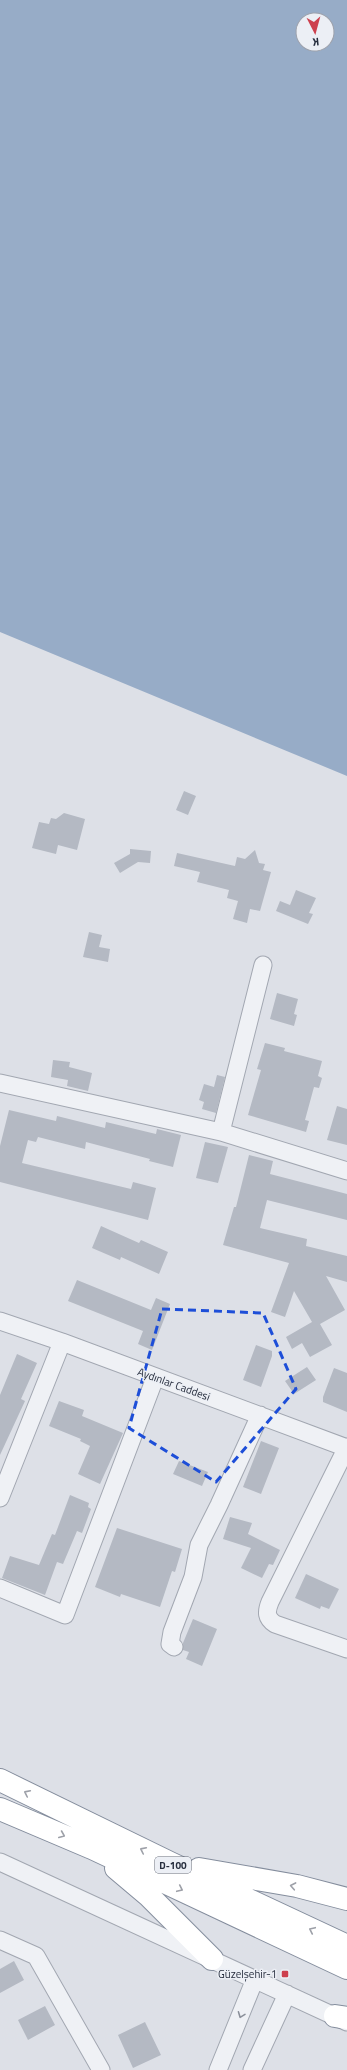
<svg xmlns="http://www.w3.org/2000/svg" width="347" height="2070" font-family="'Titillium Web',sans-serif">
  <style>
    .water { fill: #97acc7; fill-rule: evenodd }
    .building { fill: #b4b9c3 }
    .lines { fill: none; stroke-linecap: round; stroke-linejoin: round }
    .minor-casing { stroke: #a2a7b1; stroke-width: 19 }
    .highway-casing { stroke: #848d9d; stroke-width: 24 }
    .minor { stroke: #eff1f5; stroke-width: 17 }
    .highway { stroke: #fff; stroke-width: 22 }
    .oneway { stroke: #9da0a8 }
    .oneway2 { stroke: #8a8f99 }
    .marked { fill: none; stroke: #1d4ed8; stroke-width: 3; stroke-dasharray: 8 5; stroke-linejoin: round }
    .poi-dot { fill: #cd404e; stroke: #eceff5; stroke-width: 1.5 }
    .labels { text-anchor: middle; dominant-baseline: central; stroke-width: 3; stroke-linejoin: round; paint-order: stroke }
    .shield { fill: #eceff5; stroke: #616774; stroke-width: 1 }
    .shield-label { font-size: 10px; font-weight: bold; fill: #262d3d }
    .street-label { font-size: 11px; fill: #262d3d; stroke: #eceff5 }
    .poi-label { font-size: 11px; fill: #262d3d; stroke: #eceff5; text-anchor: end }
  </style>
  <rect width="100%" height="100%" fill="#dde0e7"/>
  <path class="water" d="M0,0h347v776l-347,-144zM303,20h24v24h-24z"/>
  <path class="building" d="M184,791l12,5 -8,19 -12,-5z
    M64,813l21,6 -8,31 -19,-5 -2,9 -24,-6 7,-26 10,2 2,-6 5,1z
    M130,849l21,2 -1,12 -12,-1 -18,11 -6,-10 16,-9z
    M255,850l4,13 6,1 -2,6 8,2 -11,39 -10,-2 -3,14 -14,-4 5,-18 -11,-3 2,-8 -32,-8 3,-10 -26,-6 3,-13 58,13 2,-9 8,2z
    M296,890l20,8 -7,15 4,1 -5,10 -32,-13 4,-10 10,4z
    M89,932l13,3 -3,12 11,2 -2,13 -25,-5z
    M277,993l21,6 -4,15 3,1 -3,11 -24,-7z
    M265,1043l20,5 -1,3 38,10 -4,15 4,2 -3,10 -5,-1 -9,33 4,1 -3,11 -58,-17 13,-45 -4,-1z
    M53,1060l17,2 -1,5 23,6 -4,18 -21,-5 1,-6 -17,-3z
    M217,1075l8,2 -9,36 -14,-4 2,-7 -5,-2 5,-16 10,3z
    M337,1106l10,3v36l-20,-5z
    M9,1110l47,11 1,-5 48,12 1,-6 50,12 1,-5 24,6 -8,32 -24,-6 1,-2 -64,-17 -1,7 -47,-12 -2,5 -8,-2 -6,23 109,26 2,-7 23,6 -8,32 -148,-38v-36z
    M205,1142l23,5 -10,36 -22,-5z
    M249,1155l24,6 -3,13 77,20v26l-80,-20 -7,28 47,11 -1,7 41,10v26l-21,-6 19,34 -25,14 12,21 -22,12 -8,-14 -10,6 -6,-12 26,-15 -18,-31 -9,26 -14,-5 18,-49 -66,-18 11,-38h2z
    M101,1226l38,17 2,-3 27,12 -9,22 -38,-17 -1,3 -28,-12z
    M77,1280l74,30 5,-12 14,6 -18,46 -14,-6 5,-13 -75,-30z
    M256,1345l16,6v5l-11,31 -18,-7z
    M17,1354l20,9 -16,36 4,2 -25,54v-60z
    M307,1367l9,13 -22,14 -9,-13z
    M334,1368l13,5v39l-24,-10v-5z
    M59,1401l25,9 -2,6 41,17 -23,51 -22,-10 12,-28 -10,-5 1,-2 -32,-13z
    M261,1441l18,7 -18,46 -18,-7z
    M179,1461l29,11 -6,14 -29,-12z
    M70,1495l19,8 -1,4 3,2 -9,24 -5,-2 -14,33 -6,-2 -12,33 -43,-17 8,-22 29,9 13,-31 3,1z
    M230,1517l22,6 -4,11 32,16 -7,15 -4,-1 -7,14 -21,-10 10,-20 -28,-9z
    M117,1528l65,21 -7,23 -3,-1 -12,36 -39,-13 -1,3 -25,-10z
    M306,1574l33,15 -10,20 -8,-3 -1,3 -25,-11z
    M193,1619l24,10 -15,37 -16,-7 3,-7 -6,-2v-7z
    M14,1961l10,19 -24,13v-24z
    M45,2006l10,19 -27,15 -10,-20z
    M145,2022l16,33 -28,13 -15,-33z"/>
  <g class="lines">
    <defs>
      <path id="minor" d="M0,1083l221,49 126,39
        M221,1132l42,-167
        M0,1321l62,21 285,106
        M347,1447l-77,155c-4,10 -4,16 5,22l72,25
        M0,1498l62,-156
        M0,1588l65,27 90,-237
        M174,1647l-4,-3 2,-12 21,-55 6,-32 20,-40 41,-90
        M0,1862l347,160
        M0,1940l36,16 65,114
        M218,2070l37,-91
        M252,2070l35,-76"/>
      <path id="highway" d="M0,1780l170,83 177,83
        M0,1809l92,39 255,120
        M116,1868l32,27 64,64
        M199,1869l98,17 50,13
        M335,2016l12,2"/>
    </defs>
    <use href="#minor" class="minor-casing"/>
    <use href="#highway" class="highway-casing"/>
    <use href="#minor" class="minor"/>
    <use href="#highway" class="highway"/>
  </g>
  <defs><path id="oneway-chevron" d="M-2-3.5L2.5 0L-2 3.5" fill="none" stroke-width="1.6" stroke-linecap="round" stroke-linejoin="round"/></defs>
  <g class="oneway">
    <use href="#oneway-chevron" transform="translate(27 1793) rotate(-154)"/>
    <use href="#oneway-chevron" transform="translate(62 1835) rotate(23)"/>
    <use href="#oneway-chevron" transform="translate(143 1850) rotate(-154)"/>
    <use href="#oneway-chevron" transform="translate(293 1886) rotate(-169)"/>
    <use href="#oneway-chevron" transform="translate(180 1889) rotate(25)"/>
    <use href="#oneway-chevron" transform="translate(312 1930) rotate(-155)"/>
  </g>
  <use class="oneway2" href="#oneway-chevron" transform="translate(241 2015) rotate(111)"/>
  <path class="marked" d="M162,1309l101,4 33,76 -80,93 -87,-54z"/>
  <rect class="poi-dot" x="281" y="1970" width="8" height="8" rx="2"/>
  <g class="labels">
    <rect class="shield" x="155" y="1857" width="36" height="16" rx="3"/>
    <g class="shield-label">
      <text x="173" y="1865">D-100</text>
    </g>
    <g class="street-label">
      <text transform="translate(174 1384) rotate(20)">Aydınlar Caddesi</text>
    </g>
    <g class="poi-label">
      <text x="277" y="1974">Güzelşehir-1</text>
    </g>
  </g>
  <g transform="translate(315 32) rotate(174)"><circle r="19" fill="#eceff5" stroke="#9da1ab"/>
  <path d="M0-3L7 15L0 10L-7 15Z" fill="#cd404e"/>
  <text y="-6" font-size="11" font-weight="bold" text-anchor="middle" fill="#262d3d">K</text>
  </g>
</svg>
